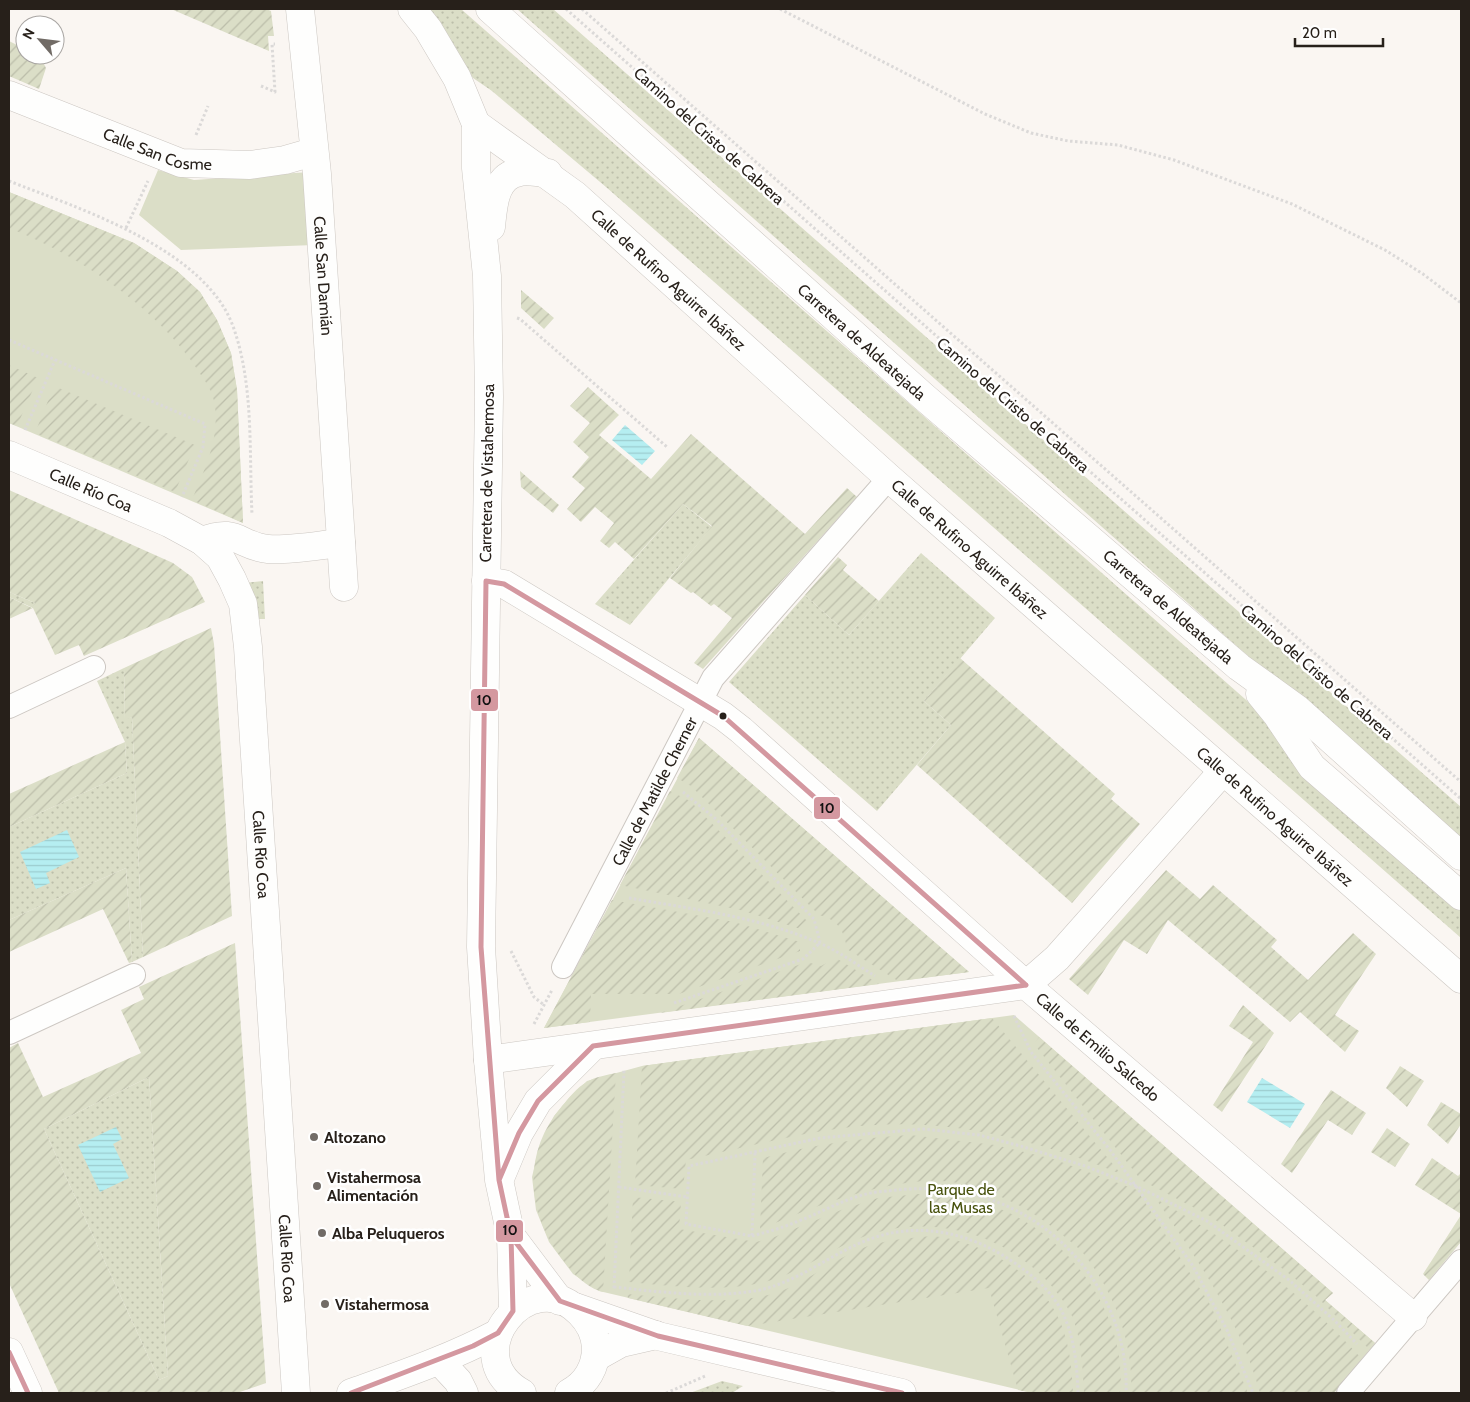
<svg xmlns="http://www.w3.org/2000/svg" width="1470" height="1402" font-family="Cabin,sans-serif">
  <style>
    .grass { fill: url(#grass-dots) }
    .park { fill: #dbdec7 }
    .garden { fill: url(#garden-furrows); fill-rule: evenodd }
    .water { fill: url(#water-rules) }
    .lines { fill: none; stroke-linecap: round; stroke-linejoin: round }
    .pedestrian-casing { stroke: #ccc7c2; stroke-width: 24 }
    .minor-casing { stroke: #ccc7c2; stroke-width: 29 }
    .primary-casing { stroke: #ccc7c2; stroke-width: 29 }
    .path { stroke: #dbd9d8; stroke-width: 3; stroke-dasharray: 2.5 2.5; stroke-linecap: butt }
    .pedestrian { stroke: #fefefd; stroke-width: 22 }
    .minor { stroke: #fefefd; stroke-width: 28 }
    .primary { stroke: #fefefd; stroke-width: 28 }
    .bus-1-casing { stroke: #fff; stroke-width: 9 }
    .bus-1 { stroke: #d498a0; stroke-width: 5 }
    .bus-dot { fill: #27201a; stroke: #fff; stroke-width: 2 }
    .poi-dot { fill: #716b66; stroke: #fff; stroke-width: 2 }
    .labels { text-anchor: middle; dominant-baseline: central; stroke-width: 5; stroke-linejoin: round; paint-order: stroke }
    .street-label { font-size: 16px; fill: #27201a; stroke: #fff }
    .poi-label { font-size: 16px; font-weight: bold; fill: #27201a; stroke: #fff; text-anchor: start }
    .park-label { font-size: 16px; fill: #48520d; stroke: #fff }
    .line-badge { stroke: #fff; stroke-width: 2 }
    .pale-badge-label { font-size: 14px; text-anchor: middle; font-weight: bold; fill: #111 }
  </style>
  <defs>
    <pattern id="grass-dots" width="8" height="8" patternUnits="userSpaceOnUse" patternTransform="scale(1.25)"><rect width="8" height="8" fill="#dbdec7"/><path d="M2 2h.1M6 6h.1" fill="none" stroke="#bcbeaa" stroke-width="1.8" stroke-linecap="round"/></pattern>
    <pattern id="garden-furrows" width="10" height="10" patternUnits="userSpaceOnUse" patternTransform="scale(1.25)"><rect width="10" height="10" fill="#dbdec7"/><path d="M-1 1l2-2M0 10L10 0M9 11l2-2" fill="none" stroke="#bcbeaa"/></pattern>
    <pattern id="water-rules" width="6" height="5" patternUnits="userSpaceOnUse" patternTransform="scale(1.25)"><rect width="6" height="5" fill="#b5eef1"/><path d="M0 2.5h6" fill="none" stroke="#9cccce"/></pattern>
  </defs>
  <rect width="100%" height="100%" fill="#faf6f2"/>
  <path class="grass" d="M424,9h37l792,697 208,202v30l-855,-751 -114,-96 -19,-13z
    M517,9h36l908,798v34l-237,-206z
    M683,504l29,23 -82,98 -35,-21z
    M921,553l74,65 -71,83 27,24 -74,86 -148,-129 76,-87 44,40z
    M263,581l2,38h-8l-12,-36z
    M9,592l26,11 -2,5 -24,-11z
    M124,668l1,51 7,-2 11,240 -11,5 -6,-94 -117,52v-93l118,-54 -2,-31 -28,-61z
    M149,1077l19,299 -9,4 -115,-251z
    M722,1381l21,5 -11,7h-42z"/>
  <path class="park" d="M158,170l36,10 116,-8 4,73 -133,5 -42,-35z
    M9,192l125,51 43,28 23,21 17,28 14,33 6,37 6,133 -234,-100z
    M699,738l270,234 -425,56z
    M1014,1015l319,278 -8,7 50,43 -41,50h-301l-434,-102 -26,-17 -24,-32 -13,-32 -4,-33 7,-30 15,-31 16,-19 17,-16 55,-15z"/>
  <path class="garden" d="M171,9h95l5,2 3,25h-6l1,15z
    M9,41l16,8v6c12,0 16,2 21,13l-7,21 -30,-13z
    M9,192l125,51 43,28 23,21 17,28 14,33 6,37 6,133 -51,-23c13,-32 27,-59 23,-94 -2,-15 -10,-25 -18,-37 -42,-63 -119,-114 -188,-141z
    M521,290l33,28 -10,11 -23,-21z
    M9,365l29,13 -21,48 -8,-3z
    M54,386l141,59 -20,47 -140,-59z
    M588,387l31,28 -20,20 52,44 40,-45 114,100 42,-46 10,9 -154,172 -9,-6 38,-45 -18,-14 -3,2 -18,-14 -2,1 -21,-15 42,-52 -29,-22 -49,55 -19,-17 -6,6 -9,-7 14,-18 -19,-16 -14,15 -14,-13 18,-21 -13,-11 17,-20 -16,-15 17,-19 -20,-17z
    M520,471l39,34 -6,8 -32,-26z
    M9,490l164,73 19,14 13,25 -121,54 -5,-11 -24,10 -22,-47 -24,11v-22l23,11 3,-5 -26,-11z
    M838,557l9,8 -4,5 36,31 -30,34 -44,-40z
    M211,628l3,16 18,272 -89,41 -11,-240 -7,3 -1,-52z
    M960,658l155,136 -4,5 29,25 -68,79 -155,-138 34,-40 -27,-24z
    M699,738l270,234 -71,9 -51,-32c-3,-19 -9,-29 -28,-34l-128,-129 -14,-8z
    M125,742l2,31 -118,54v-33z
    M670,791l20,10 119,122 -5,7 -64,-20 -120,-25z
    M126,868l6,94 -3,1 -26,-54 -94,43v-32z
    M1166,870l34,29 13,-14 64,55 -6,7 37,33 45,-47 23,21 -41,61 24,16 -14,21 -45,-40 -10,10 -122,-102 -21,34 -23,-14 -36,55 -19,-16z
    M612,900l122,22 66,20v9l-121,43h-88l-1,28 -46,6z
    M235,943l31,440 -29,10h-178l-50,-110v-235l9,-5 25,54 98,-44 -20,-43 23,-11 -5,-12zM149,1077l19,299 -9,4 -115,-251z
    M836,958l43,26 -219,29 147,-51 14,4z
    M1243,1005l31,28 -52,79 -9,-7 40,-63 -24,-16z
    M992,1018l129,156c-90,-36 -180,-59 -278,-46 -53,7 -105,21 -157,32l-3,29 -48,-4 7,-119z
    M1039,1037l294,256 -8,7 50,43 -5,7 -53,-53 -30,-25 -77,-56 -69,-36 -107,-136z
    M1400,1066l24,15 -17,26 -21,-19z
    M616,1073l-13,219c-17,-4 -31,-20 -41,-33 -36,-47 -40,-106 0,-153 7,-8 15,-19 25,-24 7,-5 20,-7 29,-9z
    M1331,1090l35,23 -14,22 -24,-15 -36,53 -11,-9z
    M1441,1102l20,12v10l-13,20 -21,-19z
    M1387,1128l23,16 -15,23 -24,-15z
    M910,1135l85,10 58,14 84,31 74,116 37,87h-117c3,-50 -17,-101 -48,-140 -5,-6 -12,-11 -17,-15 -38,-32 -91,-61 -142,-57 -59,5 -110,26 -164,48l3,-71c49,-13 96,-20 147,-23z
    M1432,1158l26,18 3,-3v41l-46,-29z
    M919,1194c26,2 54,4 79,14 71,28 130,106 122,185h-36c-1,-23 -3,-61 -14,-81 -39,-68 -121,-100 -195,-79 -40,11 -74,41 -114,50 -44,9 -89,3 -132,-1l4,-85 48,5 -2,27 77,13 16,-4 69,-28 37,-12z
    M1156,1199c77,43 147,94 206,160l-28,34h-74c-19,-71 -63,-134 -104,-194z
    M1461,1215v27l-32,38 -6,-6z
    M933,1236c48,5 101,35 124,79 12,23 15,53 16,78h-40l-15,-3 -29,-102 -242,38 -119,-28 -1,-4c45,4 101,12 145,0 31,-9 56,-31 86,-44 23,-10 49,-12 75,-14z"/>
  <path class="water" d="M625,425l30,26 -13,14 -30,-25z
    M67,830l12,27 -33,16 4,10 -14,6 -16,-37z
    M1262,1078l43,26 -15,24 -43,-26z
    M116,1127l6,12 -9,5 16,34 -29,14 -22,-47z"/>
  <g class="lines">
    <defs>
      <g id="pedestrian">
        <path d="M9,707l85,-40"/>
        <path id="s1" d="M563,967l150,-289 176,-200"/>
        <path d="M9,1033l125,-58"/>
        <path d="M1348,1393l113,-132"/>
      </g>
      <g id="minor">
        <path id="s2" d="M300,9l17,165 27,413"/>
        <path d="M412,9l16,20 29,49 19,46v44l11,108 2,121 -8,550 7,113 11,120 12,56 2,75"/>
        <path id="s3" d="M9,95l172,68 69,2 35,-5 28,-8"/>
        <path id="s4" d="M476,124l99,71 314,283 572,501"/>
        <path d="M491,227c2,-19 3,-52 29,-55 8,-2 19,1 28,1"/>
        <path id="s5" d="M9,455l160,68 33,18 18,16 12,22 11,25 5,43 48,746"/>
        <path d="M202,541c35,-14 37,5 66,8 20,2 52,-4 73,-6"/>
        <path id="s6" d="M486,581l18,3 219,132 18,14 285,255 387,332"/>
        <path d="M488,1060l538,-75 31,-27 166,-187"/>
        <path d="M501,1176l18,-43 19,-32 55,-55"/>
        <path d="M511,1236l49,65"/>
        <path d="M575,1307l83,29 244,57"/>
        <path d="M9,1352l19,41"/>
        <path d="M596,1357l25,-14 35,-8"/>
        <path d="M444,1366l14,15 6,12"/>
        <path d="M351,1393c50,-18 100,-35 147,-60"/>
        <path d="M522,1393c-68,-38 8,-132 58,-80 9,9 15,20 16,34 0,20 -9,36 -27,46"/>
      </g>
      <g id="primary">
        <path id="s7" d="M490,9l434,388 315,270 57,41 165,148"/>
        <path d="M1260,694l17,21 35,52 149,129"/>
      </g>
    </defs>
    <use href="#pedestrian" class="pedestrian-casing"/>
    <use href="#minor" class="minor-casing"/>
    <use href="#primary" class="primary-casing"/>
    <path class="path" d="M566,9l895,790
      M582,9l879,773
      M780,9l205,105 46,19 37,8 50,4 56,15 118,44 93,46 38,24 38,29
      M261,86l14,6 -3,-48h3
      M196,135l12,-29
      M9,181c71,28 198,68 225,148 20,58 15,125 18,185
      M126,228l22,-47
      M517,318l3,1 147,128
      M9,340l196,84 -2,23 -21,50
      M25,430l30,-70
      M683,792l34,28 97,99 6,23
      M629,898c63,11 131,19 190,45 20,8 38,22 56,33
      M511,951l23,46 10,8
      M674,1003l129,-44 17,-16
      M1014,1016l17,36 79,98 83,116 34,64 26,63
      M534,1024l18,-34
      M755,1153l-3,83 -66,-12 3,-58 131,-28 103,-9 56,6 45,12 61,19 51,20 71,35 82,59 45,40 23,24
      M619,1187l68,10
      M752,1236c15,-4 30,-8 44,-14 27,-10 52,-26 81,-30 33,-4 66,-6 98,3 88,22 155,107 151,198
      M614,1287c48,5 98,12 146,3 40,-9 72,-37 110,-51 52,-19 105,-5 149,27 18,13 36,29 45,50 11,24 13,51 14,77
      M614,1288l10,-218
      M666,1393l39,-17"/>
    <use href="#pedestrian" class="pedestrian"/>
    <use href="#minor" class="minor"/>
    <use href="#primary" class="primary"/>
    <defs>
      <path id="bus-1" d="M9,1352l19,41
        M351,1393l122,-47 25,-13 15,-22 -2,-75 -12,-56 -18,-233 5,-366 18,3 219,132 303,269
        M902,1393l-244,-57 -98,-35 -49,-65 -12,-56 20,-47 19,-32 55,-55 433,-61"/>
    </defs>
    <use href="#bus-1" class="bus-1-casing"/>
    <use href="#bus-1" class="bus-1"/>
  </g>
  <circle class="bus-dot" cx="723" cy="716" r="4.5"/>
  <g class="poi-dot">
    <circle cx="314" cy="1137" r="5"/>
    <circle cx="317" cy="1186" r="5"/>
    <circle cx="322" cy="1233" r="5"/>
    <circle cx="325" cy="1304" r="5"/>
  </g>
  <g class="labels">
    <g class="street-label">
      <text transform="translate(709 136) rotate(42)">Camino del Cristo de Cabrera</text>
      <text stroke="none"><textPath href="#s3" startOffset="159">Calle San Cosme</textPath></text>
      <text stroke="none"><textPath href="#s2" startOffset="268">Calle San Damián</textPath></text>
      <text stroke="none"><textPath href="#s4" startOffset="248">Calle de Rufino Aguirre Ibáñez</textPath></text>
      <text stroke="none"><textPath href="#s7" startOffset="499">Carretera de Aldeatejada</textPath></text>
      <text transform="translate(1013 405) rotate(41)">Camino del Cristo de Cabrera</text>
      <text transform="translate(487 473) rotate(-89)">Carretera de Vistahermosa</text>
      <text stroke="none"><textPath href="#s5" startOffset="89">Calle Río Coa</textPath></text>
      <text stroke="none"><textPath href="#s4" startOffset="652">Calle de Rufino Aguirre Ibáñez</textPath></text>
      <text stroke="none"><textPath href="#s7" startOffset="904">Carretera de Aldeatejada</textPath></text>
      <text transform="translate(1317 672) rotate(41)">Camino del Cristo de Cabrera</text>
      <text stroke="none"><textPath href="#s1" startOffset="198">Calle de Matilde Cherner</textPath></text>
      <text stroke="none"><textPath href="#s4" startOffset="1058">Calle de Rufino Aguirre Ibáñez</textPath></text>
      <text stroke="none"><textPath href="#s5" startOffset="539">Calle Río Coa</textPath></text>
      <text stroke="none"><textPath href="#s6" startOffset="774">Calle de Emilio Salcedo</textPath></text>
      <text stroke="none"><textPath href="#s5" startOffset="944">Calle Río Coa</textPath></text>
    </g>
    <g class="poi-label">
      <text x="324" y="1137">Altozano</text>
      <text x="327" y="1177">Vistahermosa<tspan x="327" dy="18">Alimentación</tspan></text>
      <text x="332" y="1233">Alba Peluqueros</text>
      <text x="335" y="1304">Vistahermosa</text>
    </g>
    <g class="park-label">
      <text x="961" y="1189">Parque de<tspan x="961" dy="18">las Musas</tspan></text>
    </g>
  </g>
  <g class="line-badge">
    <rect x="470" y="688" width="29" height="24" rx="5" fill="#d498a0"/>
    <rect x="813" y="796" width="28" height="24" rx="5" fill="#d498a0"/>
    <rect x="495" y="1219" width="29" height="24" rx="5" fill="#d498a0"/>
  </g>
  <g class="pale-badge-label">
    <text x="484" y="705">10</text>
    <text x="827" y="813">10</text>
    <text x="510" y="1235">10</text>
  </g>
  <rect width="1470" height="1402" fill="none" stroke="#27201a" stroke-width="20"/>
  <g transform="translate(40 40) rotate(298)"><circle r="24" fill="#ffffff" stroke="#a9a6a3"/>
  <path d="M0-4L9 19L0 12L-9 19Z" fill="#716b66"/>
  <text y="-8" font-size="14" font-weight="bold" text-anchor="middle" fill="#27201a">N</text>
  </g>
  <path d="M1295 38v8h88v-8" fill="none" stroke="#27201a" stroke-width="2.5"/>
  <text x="1302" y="38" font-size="15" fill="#27201a" stroke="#ffffff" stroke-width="4" paint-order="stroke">20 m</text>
</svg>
